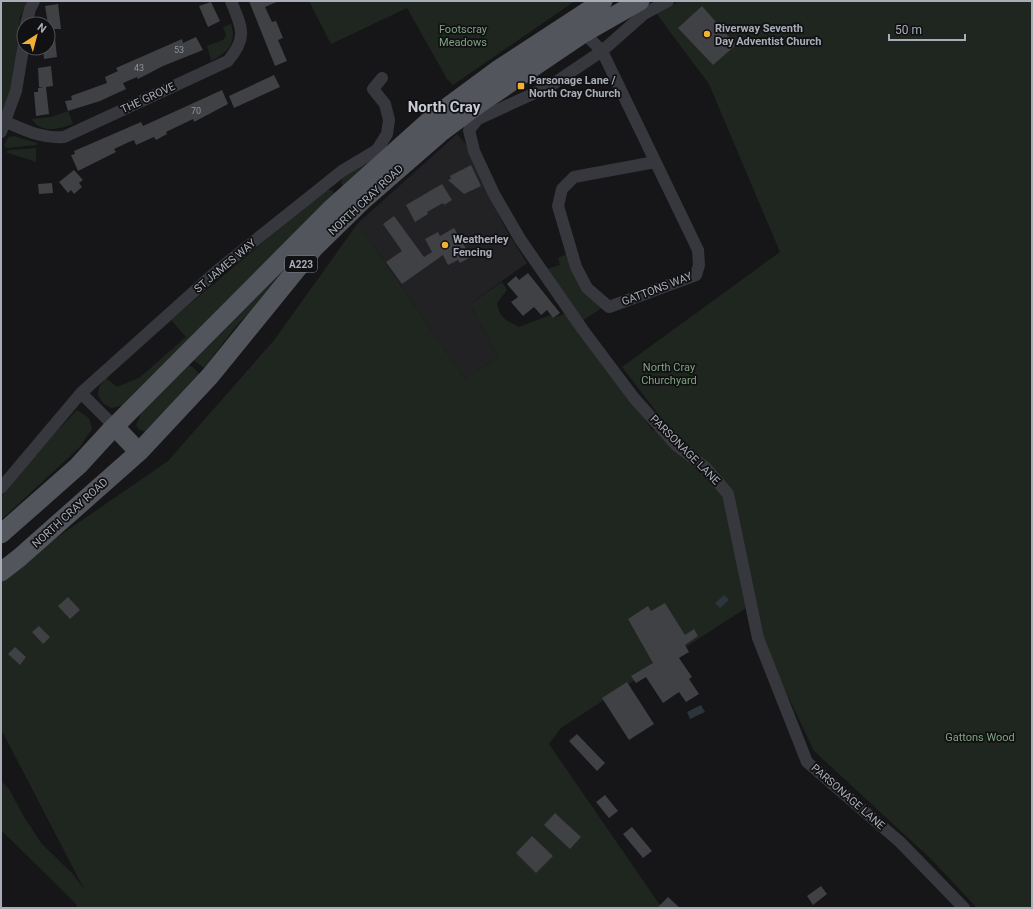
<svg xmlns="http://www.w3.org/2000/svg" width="1033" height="909" font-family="Roboto,sans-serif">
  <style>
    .built { fill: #222225 }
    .green { fill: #1e261f }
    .water { fill: #2c353c }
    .building { fill: #404145 }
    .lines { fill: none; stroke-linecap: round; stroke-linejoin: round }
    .minor { stroke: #37383d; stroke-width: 12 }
    .primary { stroke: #53555c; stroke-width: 19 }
    .poi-dot { fill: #f2b134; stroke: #111113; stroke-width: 1.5 }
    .labels { text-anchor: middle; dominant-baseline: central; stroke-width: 3.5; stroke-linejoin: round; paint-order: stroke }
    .number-label { font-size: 9px; fill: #8e929b }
    .shield { fill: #111113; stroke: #7b7e86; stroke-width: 1 }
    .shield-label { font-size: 10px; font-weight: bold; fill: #a8adb8 }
    .poi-label { font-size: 11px; font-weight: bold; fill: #a8adb8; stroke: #111113; text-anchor: start }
    .park-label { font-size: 11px; fill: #7fa381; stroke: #111113 }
    .street-label { font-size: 11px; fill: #a8adb8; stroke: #111113 }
    .district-label { font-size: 15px; font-weight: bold; fill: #c9ccd4; stroke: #111113 }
  </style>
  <rect width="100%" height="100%" fill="#161618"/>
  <path class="built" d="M457,134l9,10 39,84 22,35 -57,41 28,53 -33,22 -107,-156z"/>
  <path class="green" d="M1,1h26l-7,16 -6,62 -13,39z
    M309,1h266l-122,84 -6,-6 -40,-71 -76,36z
    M680,1h352v907h-55l-45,-48 -118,-109 -68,-143 -185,120 -12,16 113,164h-586l1,-3 -76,-75v-49l8,8 15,28 18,27 30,29 12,16 -83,-160v-153l167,-115 107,-122 83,-116 107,156 33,-22 -28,-53 32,-22 5,8 -10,13c3,16 9,17 22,24l31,-12 3,3 16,-6 84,119 15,-4 -46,-60 158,-115 -71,-168 -53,-71z
    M231,24c6,19 -3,29 -20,37l-4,-15 16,-6 3,-5 -3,-8z
    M68,111l5,13c-13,5 -33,10 -41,-5l19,-2z
    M14,136l23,7v2l-30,3 -3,-2 4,-9z
    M36,148v14l-31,-10 5,-2z
    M377,156l-34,31 -2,-5 4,-7z
    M325,190h7l4,5 -213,210 -11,3 -8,-4 -6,-8 1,-9 7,-9 11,9 22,-9 47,-41 -15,-17z
    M355,193l-87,101 -31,31 -33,43 -13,-10z
    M569,253l35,54 -21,13 -36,-51 13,-4 -2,-7z
    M186,364l7,3 6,7 -50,57c-5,1 -10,0 -13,-6l8,-18z
    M77,410l12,8 3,11 -13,19 -78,72v-23l40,-49z"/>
  <path class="water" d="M724,595l5,5 -9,8 -5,-5z
    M701,705l4,7 -15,7 -3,-7z"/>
  <path class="building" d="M249,1h30l-14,6 7,15 4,-1 7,17 -5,2 9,21 -12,5z
    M211,2l9,19 -12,6 -9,-21z
    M58,4l3,25h-7l3,28 -13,2 -1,-11h5v-24l-3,-18z
    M702,6l34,39 -23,20 -35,-37z
    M196,37l7,13 -40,16 -25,13 -1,-2 -14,6 3,6 -26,12 -32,10 -3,-10 7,-1 -1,-4 36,-13 -2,-6 13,-6 -2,-3 66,-29 1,4z
    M51,66l2,20 -7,1 3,27 -13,2 -2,-24h4v-4l6,-1h-5l-1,-19z
    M274,75l6,12 -46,21 -5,-12z
    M222,90l6,14 -34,18 -1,-3 -27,13 1,2 -11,6 -2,-3 -18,8 -2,-5 -5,2 -15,7 2,3 -38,19 -7,-16 4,-1 -1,-3 67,-29 2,4z
    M471,165l10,21 -17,8 -16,-14 3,-1 -1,-3z
    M74,170l9,10 -4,3 3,4 -8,7 -3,-4 -3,3 -9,-11z
    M52,183l1,10 -14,1 -1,-10z
    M442,184l10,16 -8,5 -1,-2 -16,9 1,2 -13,8 -9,-17z
    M394,216l30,41 8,-5 -7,-13 13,-7 2,4 14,-8 17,29 -11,6 -2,-3 -10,5 -5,-10 -41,29 -16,-22 16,-11 -19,-27z
    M528,273l32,40 -7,5 -6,-8 -6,5 -7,-8 -11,9 -12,-14 7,-5 -11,-13 9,-8 3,4z
    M68,597l12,13 -10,9 -12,-13z
    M665,603l20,32 9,-6 4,7 -13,9 4,7 -10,6 13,19 -3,2 10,15 -13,8 -7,-10 -16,11 -17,-26 -10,6 -5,-7 22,-13 -25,-44 20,-13 3,5z
    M39,626l11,11 -7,7 -11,-12z
    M15,647l11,10 -6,8 -12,-11z
    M627,682l27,42 -25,16 -27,-42z
    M577,734l28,29 -8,8 -28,-30z
    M605,795l13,16 -9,7 -13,-16z
    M555,813l26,24 -11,12 -26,-24z
    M632,827l20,24 -9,7 -20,-24z
    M532,836l21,20 -17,17 -20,-20z
    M821,886l6,8 -14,11 -6,-9z
    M668,897l12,11h-23z"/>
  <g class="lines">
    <path class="minor" d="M668,1l-24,13 -42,37 -52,35 -72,33 -9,11 5,21 20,43 26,45 63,91 51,68 42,47 30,23 22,26 30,144 49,124 93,80 64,66
      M26,24l4,-15 4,-8
      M584,33l18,18 96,199 1,15 -3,10 -87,32 -22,-19 -11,-21 -18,-61 4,-17 12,-12 81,-15
      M6,122c19,8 36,17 58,15l164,-76c20,-24 14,-33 3,-60
      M1,132l15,-41 8,-48
      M81,393l34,34
      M1,488l80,-95 137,-123 124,-99 35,-21 10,-16 2,-14 -4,-16 -12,-15 9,-11"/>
    <path class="primary" d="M115,427l24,25
      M1,534l77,-68 33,-36 221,-222 98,-88 69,-51 104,-68
      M1,572l18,-14 120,-106 71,-76 104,-128 49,-48 77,-67 39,-29 105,-71 56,-32"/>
  </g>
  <g class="poi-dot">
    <circle cx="707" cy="34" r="4"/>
    <rect x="517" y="82" width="8" height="8" rx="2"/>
    <circle cx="445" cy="245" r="4"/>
  </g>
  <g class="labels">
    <g class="number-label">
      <text x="179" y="50">53</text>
      <text x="139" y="68">43</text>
      <text x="196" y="111">70</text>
    </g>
    <rect class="shield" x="285" y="256" width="32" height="16" rx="3"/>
    <g class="shield-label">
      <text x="301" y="264">A223</text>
    </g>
    <g class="poi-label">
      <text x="715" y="28">Riverway Seventh<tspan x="715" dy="13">Day Adventist Church</tspan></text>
      <text x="529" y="80">Parsonage Lane /<tspan x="529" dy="13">North Cray Church</tspan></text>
      <text x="453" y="239">Weatherley<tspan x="453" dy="13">Fencing</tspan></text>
    </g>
    <g class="park-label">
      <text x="463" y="29">Footscray<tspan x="463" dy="13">Meadows</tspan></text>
      <text x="669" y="367">North Cray<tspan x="669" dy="13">Churchyard</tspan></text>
      <text x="980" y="737">Gattons Wood</text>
    </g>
    <g class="street-label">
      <text transform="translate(148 98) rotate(-25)">THE GROVE</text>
      <text transform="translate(366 200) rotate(-43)">NORTH CRAY ROAD</text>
      <text transform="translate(225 266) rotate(-40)">ST JAMES WAY</text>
      <text transform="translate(657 289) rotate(-21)">GATTONS WAY</text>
      <text transform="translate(685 450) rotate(45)">PARSONAGE LANE</text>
      <text transform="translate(70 513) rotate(-42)">NORTH CRAY ROAD</text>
      <text transform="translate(848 797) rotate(41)">PARSONAGE LANE</text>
    </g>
    <g class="district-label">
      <text x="444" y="107">North Cray</text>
    </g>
  </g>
  <rect width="1033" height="909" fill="none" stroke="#a8adb8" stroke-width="4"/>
  <g transform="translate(36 36) rotate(36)"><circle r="19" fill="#111113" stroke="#4d4f55"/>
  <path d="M0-3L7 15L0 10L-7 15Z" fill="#f2b134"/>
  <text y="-6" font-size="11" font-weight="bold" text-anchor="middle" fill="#a8adb8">N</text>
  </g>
  <path d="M889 34v6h76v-6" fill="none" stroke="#a8adb8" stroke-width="2"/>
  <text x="895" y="34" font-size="12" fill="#a8adb8" stroke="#111113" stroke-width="3" paint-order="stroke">50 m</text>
</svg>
